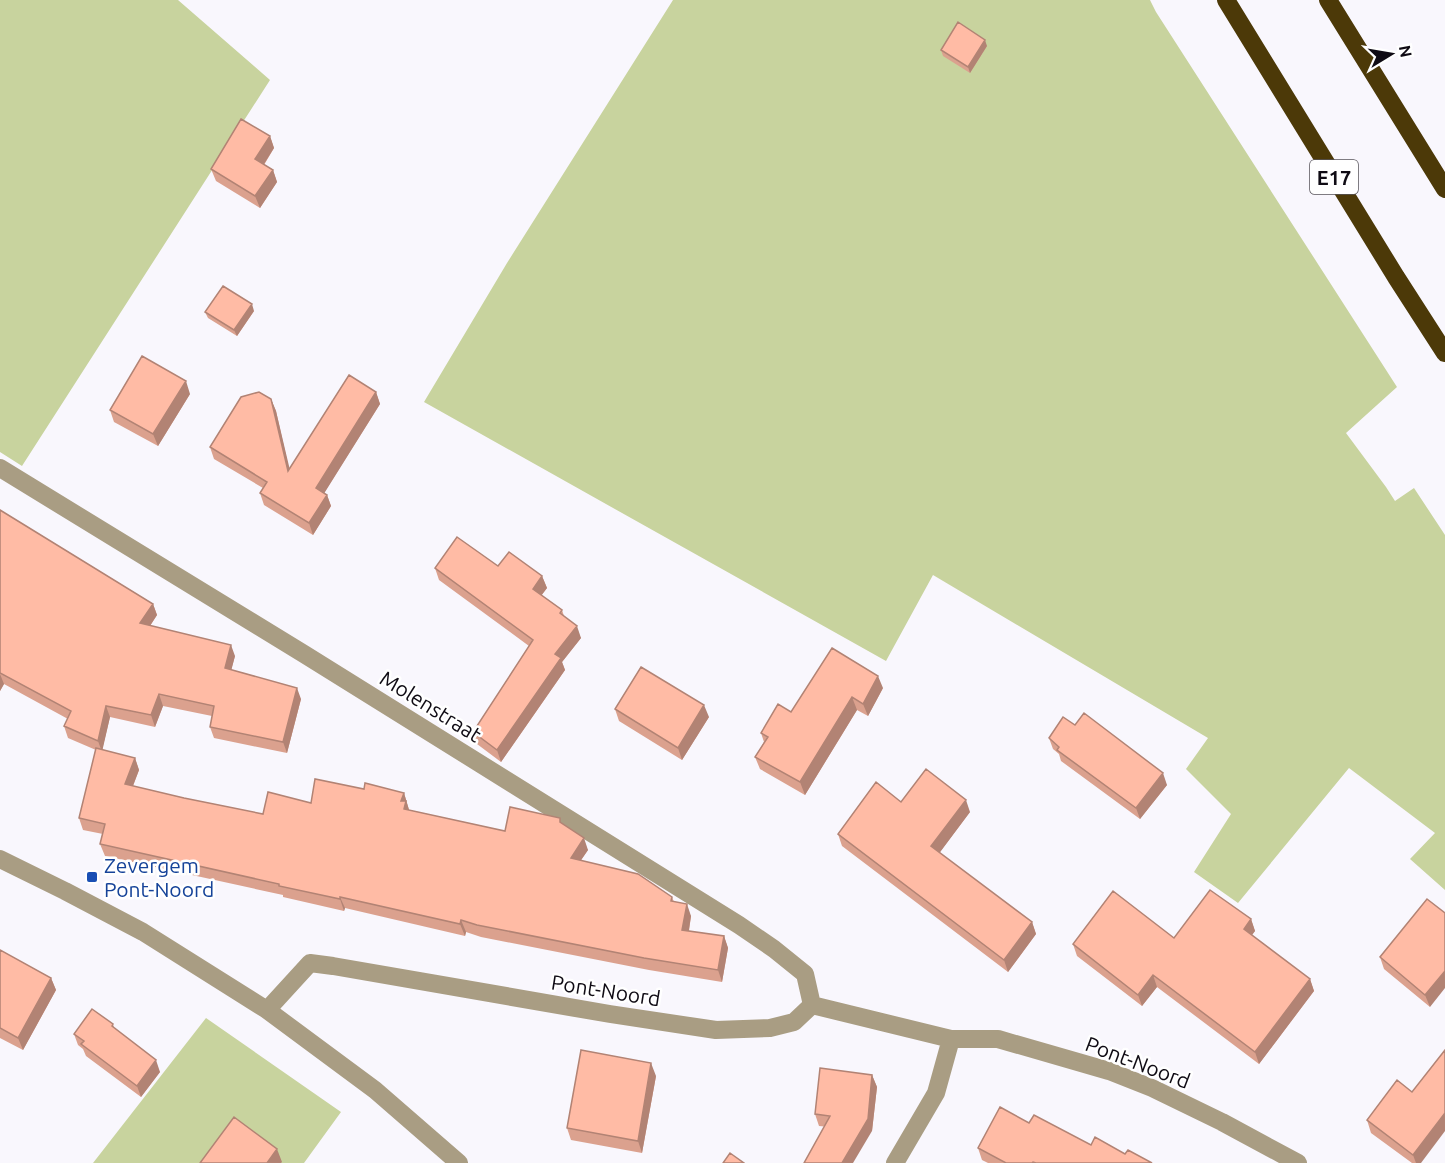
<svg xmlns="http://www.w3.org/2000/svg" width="1445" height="1163" font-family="Ubuntu,sans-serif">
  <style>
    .green { fill: #c8d39e }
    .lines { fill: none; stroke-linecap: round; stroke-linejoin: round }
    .minor { stroke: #a99d83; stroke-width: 18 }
    .highway { stroke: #4c3908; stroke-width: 18 }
    .wall { fill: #dba18e }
    .shaded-wall { fill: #b28374 }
    .building { fill: #ffbba5; stroke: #b28374; stroke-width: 1.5 }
    .transit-dot { fill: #1a4fb4; stroke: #fff; stroke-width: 2 }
    .labels { text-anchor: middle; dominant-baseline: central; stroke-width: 5; stroke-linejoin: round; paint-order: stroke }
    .shield { fill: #fff; stroke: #57545a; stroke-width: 1.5 }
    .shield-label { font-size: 20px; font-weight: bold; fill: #0f0b14 }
    .street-label { font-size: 21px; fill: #0f0b14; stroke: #fff }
    .transit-label { font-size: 21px; fill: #164399; stroke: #fff; text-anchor: start }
  </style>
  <rect width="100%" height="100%" fill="#f9f7fd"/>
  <path class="green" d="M0,0h178l92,80 -248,386 -22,-14z
    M673,0h477l6,12 241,375 -51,46 40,54 9,14 19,-13 31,47v355l-35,-31 25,-26 -86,-65 -111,135 -44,-31 37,-58 -45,-45 22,-31 -275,-163 -47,86 -462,-259 83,-139z
    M206,1018l135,94 -37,51h-211z"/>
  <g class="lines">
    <path class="minor" d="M0,468l304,186 435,271 35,24 31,25 7,31
      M0,859l65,32 78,41 124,78 108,80 84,73
      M812,1005l139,34h47l111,32 43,17 70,34 76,41
      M267,1010l43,-47 23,3 277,48 106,16 54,-2 24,-6 18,-17
      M895,1163l41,-70 15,-54"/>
    <path class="highway" d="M1226,0l170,277 49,76
      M1328,0l117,189"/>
  </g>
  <path class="wall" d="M987,46l-17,27 -27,-17 -2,-6z
    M270,136l4,12 -10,17 9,5 4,12 -17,26 -44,-27 -5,-12z
    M254,311l-17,25 -29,-18 -3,-6z
    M376,392l4,12 -56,89 3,2 4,11 -18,29 -49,-30 -4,-12 3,-5 -49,-29 -4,-12 61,-48 5,12 13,58z
    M190,394l-32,52 -44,-24 -4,-12z
    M0,510l153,94 4,11 -7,11 85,30 -4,14 70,29 -14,54 -73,-15 -4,-11 2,-11 -49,-10 -8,21 -45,-10 -8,33 33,8 4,12 -6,16 51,12 79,16 101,-25 40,4 5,17 96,21 57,-8 26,27 -7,10 91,37 2,5 17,14 -2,15 35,5 4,12 -6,34 -73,-12 -168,-33 -15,-5 -1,4 -120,-28 -1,3 -61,-14v-2l-178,-39 -5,-12 3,-10 -20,-4 -4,-12 17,-68 -28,-12 -4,-12 4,-7 -64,-35 -4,7z
    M498,566l44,10 5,12 -6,8 21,14 2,6 17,22 -19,24 3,8 -64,92 -24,-18 -4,-12 56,-86 -90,-66 -4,-12z
    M883,688l-15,28 -11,-6 -52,85 -45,-26 -5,-12 9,-15 -3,-9 30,-21z
    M615,709l94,8 -27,43 -63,-39z
    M1049,738l118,47 -27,34 -79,-58 -2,-7 -6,-5z
    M901,802l69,10 -31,41 93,69 4,12 -28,38 -166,-126 -4,-12z
    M1427,899l3,108 -46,-38 -4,-12z
    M1251,919l4,12 -3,4 58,44 4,12 -55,73 -102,-77 -15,19 -65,-50 -4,-12 101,-6z
    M0,950l51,28 5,12 -33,60 -23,-12z
    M113,1024l1,4 46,44 -19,25 -55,-41 -3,-7 -5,-4 -4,-11z
    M872,1075l5,12 -5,44 -53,-5 -4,-12z
    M656,1076l-14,77 -71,-13 -4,-12z
    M1412,1092l9,71h-9l-41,-30 -4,-13z
    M1091,1145l34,9 27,9h-164l-6,-3 -4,-12z"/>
  <path class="shaded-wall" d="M985,40l2,6 -17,27 -2,-6z
    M270,136l4,12 -15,24 -4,-13z
    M273,170l4,12 -17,26 -5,-12z
    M252,304l2,7 -17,25 -3,-6z
    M186,381l4,13 -32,52 -5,-12z
    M376,392l4,12 -60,96 -4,-12z
    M271,399l5,12 17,72 -5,-12z
    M327,495l4,11 -18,29 -4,-12z
    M542,576l5,12 -10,13 -4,-12z
    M153,604l4,11 -13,20 -4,-12z
    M577,626l4,12 -19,24 3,8 -64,92 -4,-12 58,-96z
    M231,645l4,11 -6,23 -4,-11z
    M0,674l4,10 -4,7z
    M878,676l5,12 -15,28 -5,-12z
    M297,688l4,11 -14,54 -4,-11z
    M159,694l4,12 -8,21 -4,-12z
    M852,697l5,13 -52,85 -5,-13z
    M704,705l5,12 -27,43 -4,-12z
    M106,706l4,11 -8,35 -4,-11z
    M135,758l4,12 -10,26 -4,-12z
    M1163,773l4,12 -27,34 -4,-11z
    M404,793l6,20 -2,8 -7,-20z
    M966,800l4,12 -35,47 -4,-13z
    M584,838l4,12 -13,19 -4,-11z
    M340,897l5,11 -1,3 -4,-12z
    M687,904l4,12 -4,26 -5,-12z
    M1251,919l4,12 -7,9 -4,-11z
    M461,920l5,12 -1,4 -5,-12z
    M1032,922l4,12 -28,38 -4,-12z
    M724,936l4,12 -6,34 -4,-12z
    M1445,971v17l-15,19 -5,-12z
    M1153,975l4,12 -15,19 -4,-11z
    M51,978l5,12 -33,60 -5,-12z
    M1310,979l4,12 -55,73 -4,-12z
    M156,1060l4,12 -19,25 -4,-11z
    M651,1063l5,13 -14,77 -4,-12z
    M872,1075l5,12 -5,44 -19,32h-11z
    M1445,1113v18l-24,32h-5l-3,-8z
    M277,1149l5,13 -1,1h-14z"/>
  <path class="building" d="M958,22l27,18 -17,27 -27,-17z
    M241,119l29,17 -15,23 18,11 -18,26 -44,-27z
    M223,286l29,18 -18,26 -29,-18z
    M142,356l44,25 -33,53 -43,-24z
    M349,375l27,17 -60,96 11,7 -18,28 -49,-30 7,-11 -57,-35 31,-50 18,-5 12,7 17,72z
    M0,510l153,94 -13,19 91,22 -6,23 72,20 -14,54 -73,-15 4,-21 -55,-12 -8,21 -45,-9 -8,35 -34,-15 7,-15 -71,-38z
    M457,537l41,29 11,-14 33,24 -9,13 29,21 -2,3 17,13 -22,28 6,4 -64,92 -24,-18 60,-92 -98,-72z
    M832,648l46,28 -15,28 -11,-7 -52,85 -45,-25 13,-20 -7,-4 17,-29 13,8z
    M641,667l63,38 -26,43 -63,-39z
    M1084,713l79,60 -27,35 -79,-58 2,-3 -10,-9 14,-21 12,8z
    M96,748l39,10 -10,26 59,14 79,16 5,-22 43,11 4,-24 49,10 1,-6 39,10 -3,8h5l-2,8 101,22 5,-24 50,11v4l24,16 -13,20 67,16 34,23 -1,4 16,3 -5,26 42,6 -6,34 -74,-12 -167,-33 -16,-5 -1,4 -120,-27v2l-61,-13v-2l-179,-40 5,-20 -26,-6z
    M926,769l40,31 -35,46 101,76 -28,38 -166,-126 38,-52 25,20z
    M1210,890l41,29 -7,10 66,50 -55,73 -102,-77 -15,20 -65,-51 40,-53 61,47z
    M1427,899l18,14v58l-20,24 -45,-38z
    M0,950l51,28 -33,60 -18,-10z
    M92,1009l21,15 -1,2 44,34 -19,26 -56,-42 3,-3 -10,-7z
    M581,1050l70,13 -13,78 -71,-13z
    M1445,1050v63l-32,42 -46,-35 30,-40 15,12z
    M820,1068l52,7 -4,44 -26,44h-38l26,-47 -15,-2z
    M1000,1107l29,16 5,-8 57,30 4,-8 30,17 3,-4 24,13h-116l-3,-1 -1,1h-26l-28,-15z
    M234,1117l43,32 -10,14h-67z
    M730,1153l14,10h-21z"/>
  <rect class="transit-dot" x="86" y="871" width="12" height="12" rx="3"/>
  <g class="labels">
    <rect class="shield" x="1310" y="160" width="48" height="34" rx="4.5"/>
    <g class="shield-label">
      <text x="1334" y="177">E17</text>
    </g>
    <g class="street-label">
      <text transform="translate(431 706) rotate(32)">Molenstraat</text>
      <text transform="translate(606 990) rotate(9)">Pont-Noord</text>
      <text transform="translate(1138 1062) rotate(21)">Pont-Noord</text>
    </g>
    <g class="transit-label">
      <text x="104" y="865">Zevergem<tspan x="104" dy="24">Pont-Noord</tspan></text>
    </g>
  </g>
  <g transform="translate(1391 54) rotate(79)" stroke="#ffffff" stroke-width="4.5" paint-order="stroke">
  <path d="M0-4.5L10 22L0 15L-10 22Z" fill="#0f0b14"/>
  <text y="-9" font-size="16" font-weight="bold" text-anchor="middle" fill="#0f0b14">N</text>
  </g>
</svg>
